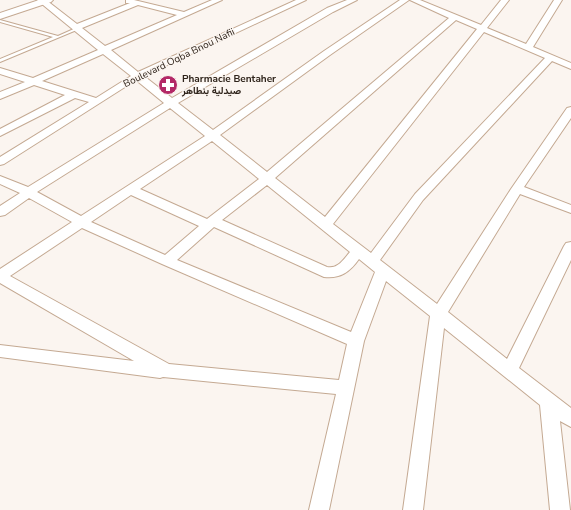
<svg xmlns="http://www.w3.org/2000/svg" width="571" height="510" font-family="'Nunito Sans',Vazirmatn,sans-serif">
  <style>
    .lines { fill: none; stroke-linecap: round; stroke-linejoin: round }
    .service-casing { stroke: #c4a992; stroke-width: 2 }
    .minor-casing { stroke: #c4a992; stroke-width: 2 }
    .tertiary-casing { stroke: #c4a992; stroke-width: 2 }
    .service { fill: #fff; fill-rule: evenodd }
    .minor { fill: #fff; fill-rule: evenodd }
    .tertiary { fill: #fff; fill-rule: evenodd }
    .labels { text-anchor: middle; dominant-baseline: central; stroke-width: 3; stroke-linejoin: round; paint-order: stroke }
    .far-street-label { font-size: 10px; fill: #2e231a; stroke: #fbf5f0 }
    .far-poi-label { font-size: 10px; font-weight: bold; fill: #2e231a; stroke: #fbf5f0; text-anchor: start }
  </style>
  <rect width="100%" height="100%" fill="#fbf5f0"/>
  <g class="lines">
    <defs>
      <path id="service" d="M0,20l58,16 18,-8 3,1 -79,33v-3l53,-22 -53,-15z"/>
      <path id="minor" d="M37,0h9l31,24 53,-21h-4v-3h8l50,12 28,-12h10l-111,50 27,22 158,-72h10l-162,76 28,22 155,-90 20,-8h10l-24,12 -155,91 35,27 111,-79 76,-51h9l-79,55 -110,80 47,37 182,-154 -39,-18h10l61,25 20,-25h8l-22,28 39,16 28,-44h8l-29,47 38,16v6l-19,-8 -129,139 -43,60 57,44 74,-115 56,-81 4,-1v11l-47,69 47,18v8l-51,-19 -72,118 59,47 57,-113 2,-3 5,-1v18l-52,108 52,40v19l-11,-6 10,89h-20l-10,-105 -96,-77 -21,182h-20l27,-194 -44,-35 -22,60 -35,169h-20l27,-116 -173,-17 -3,1 -160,-21v-12l134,16 -134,-78v-14l72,-47 -43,-24 -24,17 -5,1v-10l20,-13 -20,-9v-8l28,11 136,-84 -28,-23 -132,84 -4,1v-8l89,-55 -14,-4 -75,38v-7l65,-34 -31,-10 -34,14v-7l25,-10 -25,-8v-6l33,10 65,-28zM138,5l39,10 -72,31 -23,-18zM456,20l21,9 -152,188 -50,-39zM484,32l61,26 -130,136 -44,59 -38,-29zM103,54l28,22 -35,22 -54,-17zM170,108l35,28 -124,80 -44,-24zM212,141l47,38 -52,40 -67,-30zM267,185l83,67c-7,8 -12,17 -23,15l-105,-47zM131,195l68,31 -34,29 -74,-33zM214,227l110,50c16,2 26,-5 35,-18l16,13 -24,60 -174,-72zM82,228l80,36 185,80 -8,36 -170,-16 -159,-88z"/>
      <path id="tertiary" d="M39,0h14l-2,2 -51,17v-6z"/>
    </defs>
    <use href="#service" class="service-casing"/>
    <use href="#minor" class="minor-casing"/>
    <use href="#tertiary" class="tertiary-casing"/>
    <use href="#service" class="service"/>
    <use href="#minor" class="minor"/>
    <use href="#tertiary" class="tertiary"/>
  </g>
  <defs>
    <symbol id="pharmacy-disc" viewBox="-11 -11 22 22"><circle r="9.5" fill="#b32967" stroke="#fbf5f0"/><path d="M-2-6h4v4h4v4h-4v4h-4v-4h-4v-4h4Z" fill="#fff"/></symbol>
  </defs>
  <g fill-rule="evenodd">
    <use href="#pharmacy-disc" x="157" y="74" width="22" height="22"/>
  </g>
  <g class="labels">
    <g class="far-street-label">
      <text transform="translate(179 58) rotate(-26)">Boulevard Oqba Bnou Nafii</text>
    </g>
    <g class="far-poi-label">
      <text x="182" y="79">Pharmacie Bentaher<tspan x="182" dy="12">صيدلية بنطاهر</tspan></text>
    </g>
  </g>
</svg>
